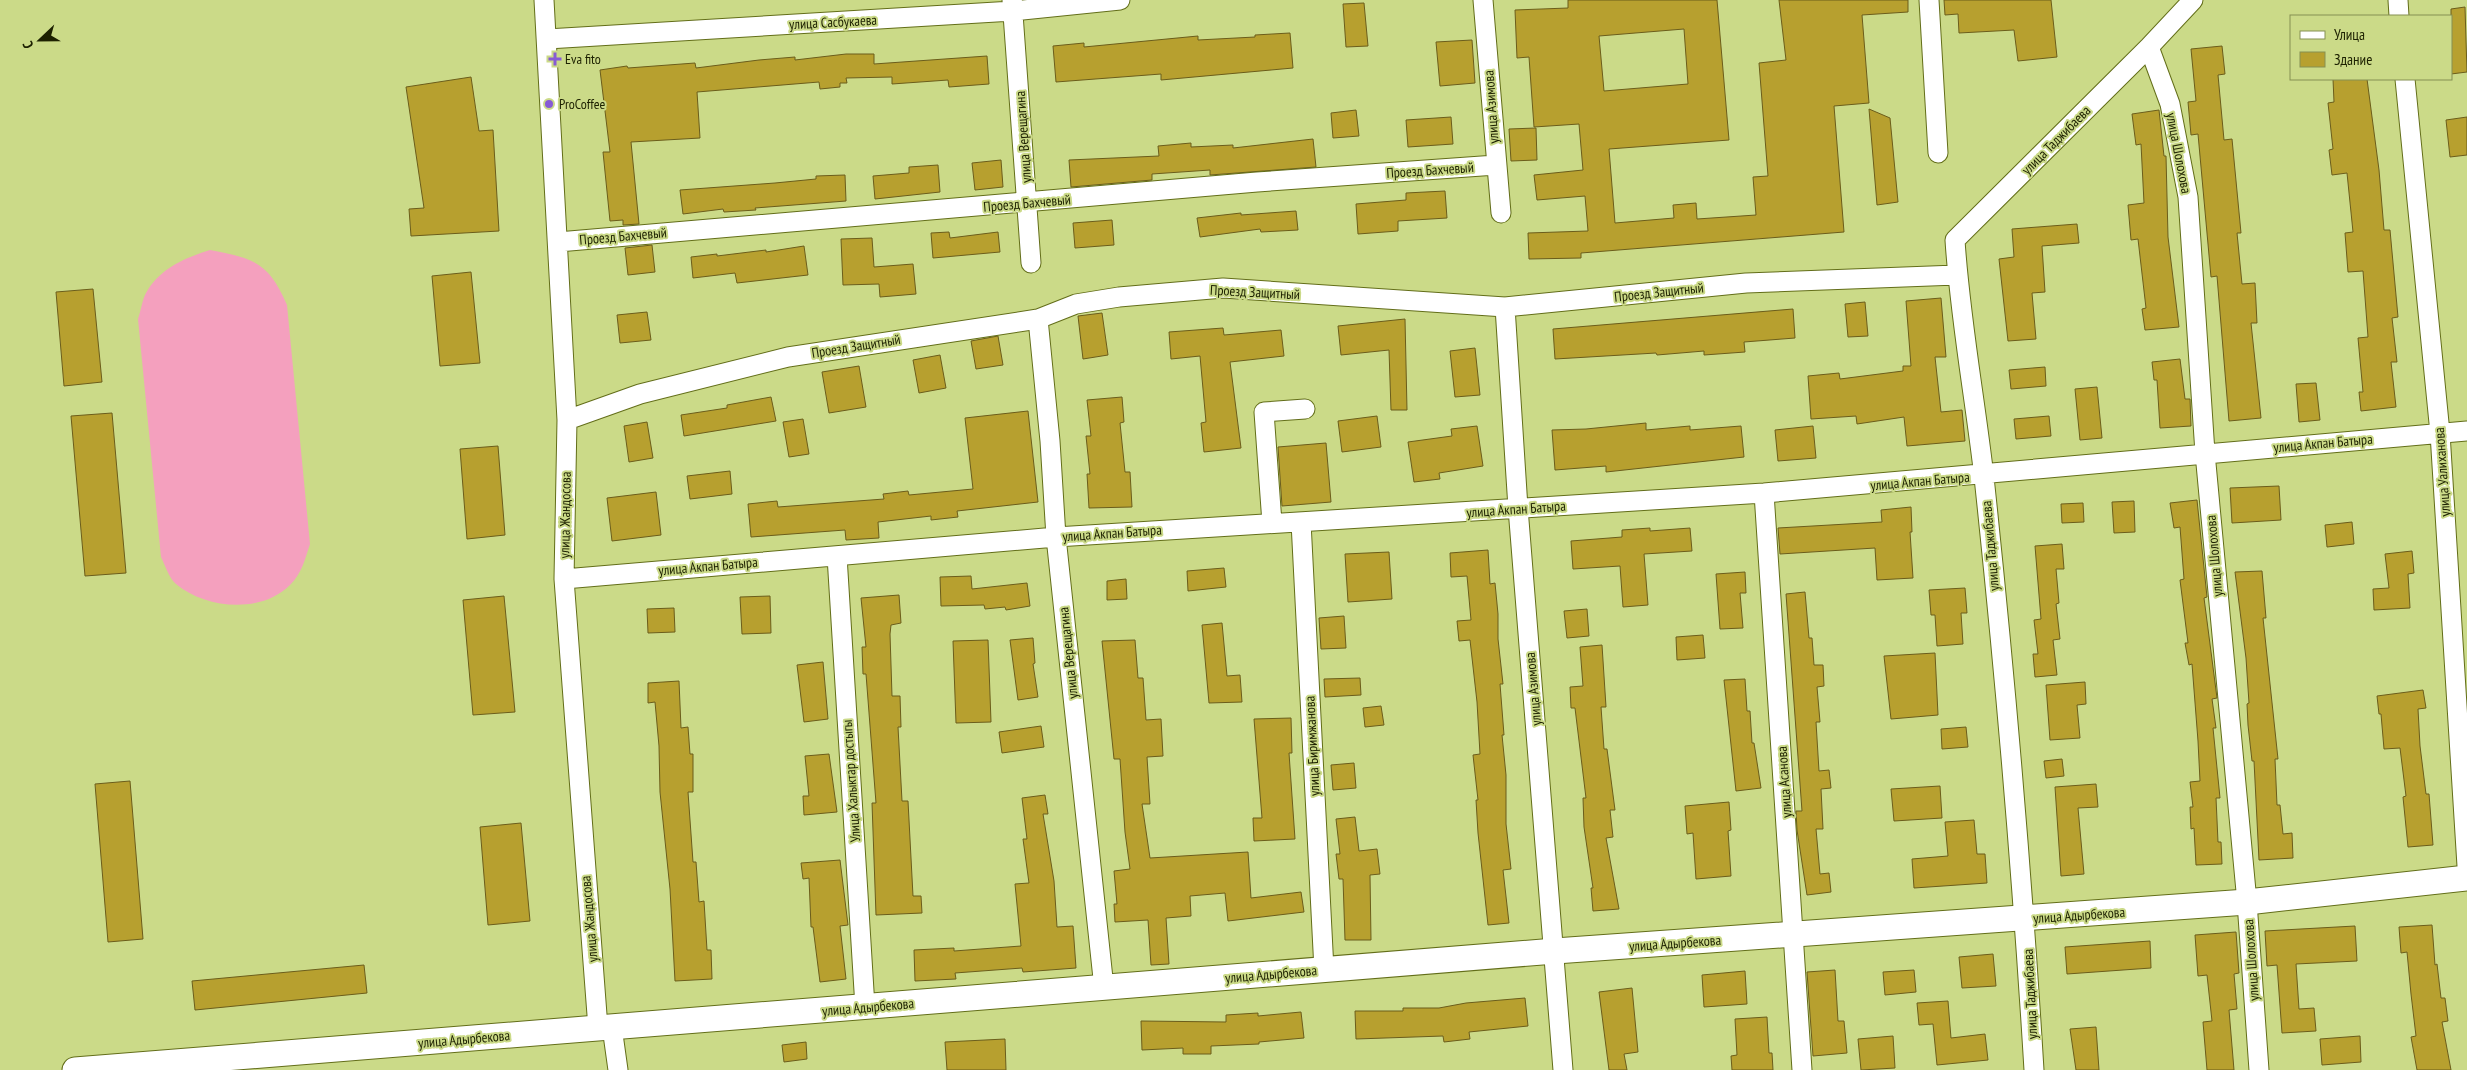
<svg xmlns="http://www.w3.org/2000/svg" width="2467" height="1070" font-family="'PT Sans Narrow',sans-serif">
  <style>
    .pitch { fill: #f4a0be }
    .building { fill: #b7a02f; stroke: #6b5d1b; fill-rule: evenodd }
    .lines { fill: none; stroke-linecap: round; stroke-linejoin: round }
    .minor-casing { stroke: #636e19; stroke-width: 21 }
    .major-casing { stroke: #636e19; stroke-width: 27 }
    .minor { stroke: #fff; stroke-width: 19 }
    .major { stroke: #fff; stroke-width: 25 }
    .poi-dot { fill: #875bd5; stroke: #cbda88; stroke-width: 2 }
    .labels { text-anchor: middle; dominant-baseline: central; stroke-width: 4; stroke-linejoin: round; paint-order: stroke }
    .street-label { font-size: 14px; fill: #1d2101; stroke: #cbda88 }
    .poi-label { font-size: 14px; fill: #1d2101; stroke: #cbda88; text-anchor: start }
  </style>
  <rect width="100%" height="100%" fill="#cbda88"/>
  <path class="pitch" d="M210,250c44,8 59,13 77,55l23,239c-5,15 -8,29 -20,41 -29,29 -84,24 -114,-1 -7,-6 -11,-19 -15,-27l-23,-238c3,-8 4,-19 8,-26 14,-25 39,-35 64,-43z"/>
  <path class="building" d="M1568,0h149l12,140 -120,9 6,74 59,-5 -1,-13 23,-2 1,16 59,-4 -3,-38 15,-1 -9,-113 27,-3 -7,-60h129v12l-46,3 7,88 -35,3 10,126 -263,21v5l-52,1 -1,-26 60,-2 -3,-35 -48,4 -3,-25 49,-5 -4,-46 -45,3 -5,-70 -12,1 -2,-48 53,-2zM1684,29l4,55 -84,7 -5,-55z
    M1944,0h107l6,57 -39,4 -4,-31 -55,3 -1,-19 -13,1z
    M1364,3l4,43 -22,1 -3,-43z
    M2465,7l2,65 -16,2v-65z
    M1290,33l3,35 -132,12v-6l-105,8 -3,-36 31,-3v4l114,-11v4l57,-3v-2z
    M1472,40l3,43 -35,3 -4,-44z
    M2222,46l3,28 -7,1 6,65 8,-1 9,94h-4l5,51 13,-1 2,40h-6l10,95 -32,3 -12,-145 -6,1 -13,-143 -7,1 -3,-33 8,-1 -5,-52z
    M846,54h28v10l113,-8 2,28 -40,3 -1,-7 -56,4v-7l-46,1 1,5h-7v4l-20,2 -1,-7 -122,10 3,46 -69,4 8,82 -16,1v-5l-13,1 -7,-69h7l-10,-82 27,-4 1,2 67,-5 1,5 63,-8 36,-3v3z
    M471,77l8,54 14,-1 6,101 -88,5 -2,-27 15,-1 -18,-121z
    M2333,79h34l12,91 5,60h6l8,87 -6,1 5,44h-6l5,45 -35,4 -2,-19h4l-5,-54 10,-1 -5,-66 -15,1 -3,-39 8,-1 -6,-59 -15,2 -3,-25 4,-1 -5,-46 6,-1z
    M1869,109l21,9 8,84 -21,3z
    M1356,110l3,26 -26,2 -2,-25z
    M2159,110l5,46h2l2,81 11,90 -34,3 -3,-21 4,-1 -8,-69 -7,1 -3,-35 16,-2 -3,-59 -5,1 -4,-31z
    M1451,117l2,27 -45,3 -2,-27z
    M2467,117v38l-17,2 -4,-37z
    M1536,128l1,32 -26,1 -2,-32z
    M1313,139l3,28 -106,8v-5l-58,4v6l-81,7 -2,-27 90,-4 -1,-10 33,-3v4l42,-2v3z
    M1001,160l2,27 -28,3 -3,-27z
    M938,165l2,27 -65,7 -2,-23 36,-3v-6z
    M845,175l1,26 -91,7 1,2 -32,2 -1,-3 -40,5 -3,-24 95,-7 41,-4v-3z
    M1445,191l2,27 -49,3v10l-40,3 -2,-30 50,-4v-7z
    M1296,211l2,19 -37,2 -1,-3 -60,8 -3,-19 44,-5v2z
    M1112,220l2,25 -39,3 -2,-25z
    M2077,224l2,19 -37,3 3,46 -13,1 4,46 -28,2 -9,-82 15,-2 -2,-28z
    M949,232l1,6 48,-6 2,20 -67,6 -2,-25z
    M872,238l2,29 39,-3 3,30 -36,3 -1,-13 -36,1 -2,-46z
    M652,245l3,27 -27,3 -3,-27z
    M804,246l4,29 -71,8 -2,-10 -42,5 -2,-21 26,-3v2l49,-6v2z
    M471,272l9,91 -40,3 -8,-90z
    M93,289l9,93 -38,4 -8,-94z
    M1941,298l5,59h-11l6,55 21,-2 3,31 -58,5 -3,-29 -47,7 -1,-8 -45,3 -3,-43 31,-3 1,6 63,-8v-5h8l-5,-65z
    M1865,302l3,34 -20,1 -3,-33z
    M1793,309l2,29 -51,4 1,10 -41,3v-4l-47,4 -1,-2 -101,6 -2,-30z
    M647,312l4,28 -31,3 -3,-28z
    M1102,313l6,42 -25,4 -5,-43z
    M1405,319l2,91h-16l-2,-60 -48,5 -3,-29z
    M1223,328l1,7 57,-5 3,26 -54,6 11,86 -37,4 -3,-29 5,-1 -6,-66 -29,3 -2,-27z
    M998,336l5,29 -27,4 -5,-28z
    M1475,348l5,47 -25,2 -5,-46z
    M940,355l6,33 -27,5 -6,-33z
    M2180,359l5,40h5l1,27 -31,2 -3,-48h-3l-2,-18z
    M859,366l7,41 -37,6 -7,-41z
    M2045,367l1,19 -35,3 -2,-19z
    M2316,383l4,37 -21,2 -3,-38z
    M2097,387l5,51 -22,2 -5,-51z
    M771,397l5,24 -92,15 -3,-21 46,-7v-3z
    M1122,397l2,25 -4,1 5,49h5l2,35 -43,1 -2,-34h3l-4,-38h5l-4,-36z
    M1028,411l10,91 -81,9 1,6 -27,3v-4l-53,6 1,16 -33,2 -1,-10 -94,7 -3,-33 29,-3 1,6 106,-8 -1,-5 25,-3 1,4 64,-6 -8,-71z
    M112,413l14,160 -41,3 -14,-160z
    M1377,416l4,31 -39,5 -4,-31z
    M2049,416l2,20 -35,3 -2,-20z
    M803,419l6,35 -20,3 -6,-35z
    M647,422l6,36 -24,4 -5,-36z
    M1646,423v7l44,-4v4l51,-4 3,31 -138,15v-6l-51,4 -3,-40 34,-1z
    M1477,426l6,40 -44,7 1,6 -26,3 -6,-40 44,-6 -1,-7z
    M1813,426l3,32 -38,3 -3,-31z
    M1326,443l5,59 -49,4 -4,-59z
    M498,446l7,89 -38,4 -7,-90z
    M730,471l2,23 -42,5 -3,-23z
    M2279,486l2,34 -49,3 -2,-35z
    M656,492l5,43 -49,6 -5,-43z
    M2197,500l10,97 -3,1 13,100 -5,1 4,29h-3l7,70h-4l2,44h3l1,22 -26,1 -2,-37 -3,1 -1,-22h3l-3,-25 10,-1 -2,-40 -6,-77 -3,1 -4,-22h3l-8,-63 4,-1 -4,-52 -6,1 -4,-25z
    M2134,501l1,31 -21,1 -2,-31z
    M2083,503l1,19 -22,1 -1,-19z
    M1911,507l1,25h-2l3,46 -36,2 -2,-32 -95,6 -2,-26 104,-6 -1,-12z
    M2352,522l2,22 -27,3 -2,-22z
    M1650,528v3l40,-3 2,23 -48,3 4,51 -25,2 -3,-41 -47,3 -2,-28 51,-4v-7z
    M2062,544l2,25h-8l3,34 -3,1 4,35 -7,1 4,35 -22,2 -2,-23h5l-4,-34 7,-1 -6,-73z
    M1488,550l2,34 5,-1 3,31v25l5,45h-3l4,51h-2l4,40v49l5,45 -8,1 6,53 -21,2 -10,-92 -2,-33h2l-5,-45 7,-1 -3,-52 -7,-62 -11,1 -2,-20 14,-1 -4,-44 -16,1 -1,-24z
    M2412,551l2,22 -6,1 2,34 -36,2 -1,-21 16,-1 -4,-34z
    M1389,552l3,47 -44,3 -3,-48z
    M1224,568l2,19 -38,4 -1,-20z
    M2262,571l4,47h-3l15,141h-3l2,46h3l3,29 9,-1 1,25 -34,2 -5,-99h-2l-4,-36 -1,-21 2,-1 -3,-45 -11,-86z
    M1745,572l1,21h-6l3,35 -23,1 -4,-55z
    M971,576l1,13 55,-6 3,23 -24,4 -1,-3 -20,2 -1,-4 -43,1 -1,-29z
    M1126,579l1,20 -20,1v-19z
    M1965,588l2,25h-6l2,31 -26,2 -2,-31h-4l-2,-25z
    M1805,592l4,46h3l2,27h9l1,21 -7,1 3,35h-4l3,49 10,-1 2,18 -10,1 2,40h-7l4,45 9,-1 2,19 -24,3 -10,-65 -1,-19h6l-16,-217z
    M899,595l2,28 -10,2 -1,9 2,62h8l1,31h-3l4,74h6l5,95h8l1,17 -46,2 -4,-112h4l-10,-129h-3l-1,-27h4l-5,-49z
    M504,596l11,116 -42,3 -10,-115z
    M770,596l1,37 -29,1 -2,-37z
    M674,608l1,24 -27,1 -1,-24z
    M1587,609l2,27 -22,2 -3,-27z
    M1344,616l2,32 -25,1 -2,-31z
    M1222,623l5,53 13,-1 2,27 -33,1 -7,-78z
    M1703,635l2,23 -28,2 -1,-23z
    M1033,638l2,25 -2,1 5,33 -20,3 -8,-60z
    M988,640l3,82 -35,1 -3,-82z
    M1135,640l3,38h5l3,42 15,-1 2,37 -16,1 3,47h-8l8,54 98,-6 3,46 50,-6 3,20 -76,9 -3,-28 -35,3 1,20 -25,2 3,46 -18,1 -3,-45 -33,2 -1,-18h3l-3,-33 16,-2 -5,-37 -5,-73h-6l-12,-118z
    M1602,645l4,62h-5l3,42h3l8,61h-5l3,27 -7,1 13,71 -26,2 -2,-23h2l-9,-61 -1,-29h3l-11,-90h-4l-1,-21 13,-1 -3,-39z
    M1935,653l3,62 -47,4 -7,-63z
    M823,662l5,57 -24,3 -7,-57z
    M1360,678l1,17 -36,2 -1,-18z
    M1745,679l2,32h3l2,32h2l7,45 -25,3 -12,-111z
    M679,681l2,47 7,-1 2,27h3v38h-5l5,70h3l3,40 5,-1 3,49h4l1,29 -37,2 -5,-92 -10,-97 -1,-46 -4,-44 -7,1v-20z
    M2085,682l1,22 -9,1 3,33 -30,2 -4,-55z
    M2423,690l3,18 -8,1 2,37 6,48h3l4,51 -25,2 -5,-50 3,-1 -6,-48 -16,1 -3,-35h-2l-2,-18z
    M1381,706l3,19 -19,2 -2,-19z
    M1291,718l1,35h-3l6,86 -41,2 -1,-23h9l-8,-99z
    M1041,726l3,21 -42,6 -3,-21z
    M1966,727l2,20 -26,2 -1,-20z
    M829,754l8,58 -33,3 -1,-19h6l-4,-40z
    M2062,759l2,17 -18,2 -2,-17z
    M1354,763l2,25 -23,2 -2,-25z
    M130,781l13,158 -35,3 -13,-158z
    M2096,784l2,23 -20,1 6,66 -23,2 -6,-89z
    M1940,786l2,32 -48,3 -3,-32z
    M1045,795l3,19h-5l11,67 3,46 16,-1 3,42 -53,4 -1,-4 -67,5 1,6 -41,2 -1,-31 40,-2v3l67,-5 -6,-62 14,-1 -6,-44h4l-5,-41z
    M1729,802l2,28 -3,1 3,45 -35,3 -3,-46 -6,1 -2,-28z
    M1355,817l4,34 18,-2 3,25 -10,1 1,65h-26l-2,-61h-4l-3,-25h4l-4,-35z
    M1974,820l3,34h8l2,29 -73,5 -2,-29 36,-3 -3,-34z
    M521,823l9,98 -42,4 -8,-98z
    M840,860l8,65 -8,1 6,53 -26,3 -7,-55h-2l-2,-49 -6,1 -2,-16z
    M2432,925l3,40 2,-1 4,34h4l3,23 -6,1 9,48h-34l-6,-33 5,-1 -5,-42 -4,-42 -6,1 -2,-26z
    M2355,926l2,35 -61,3 3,45 15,-1 2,23 -34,2 -5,-68 -10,1 -2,-35z
    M2236,932l3,41 -5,1 3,35 -8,1 5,60h-27l-4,-48 9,-1 -5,-46 -9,1 -3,-41z
    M2150,941l1,27 -84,6 -2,-27z
    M1993,954l3,32 -34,2 -3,-31z
    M364,965l3,28 -172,17 -3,-29z
    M1835,970l3,51h6l3,32 -34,3 -6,-84z
    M1914,970l2,22 -31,3 -2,-23z
    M1745,971l2,33 -43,3 -2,-32z
    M1632,988l6,64 -14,2 3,16h-18l-10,-78z
    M1525,998l3,28 -59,6 1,7 -26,3 -1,-6 -87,3 -1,-28h48v-3h36l27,-5z
    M1948,1001l3,37 34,-4 3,26 -51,5 -4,-41 -14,1 -2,-22z
    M1301,1012l3,26 -45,4v2l-48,2v8h-28v-6l-41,2 -1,-29 85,1v-7l32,-2v3z
    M1767,1017l2,36h3l1,17h-41l-1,-14 6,-1 -2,-36z
    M2096,1027l3,43h-23l-6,-41z
    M1893,1036l2,32 -34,2 -3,-31z
    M2360,1036l1,26 -39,3 -2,-26z
    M1005,1039l1,31h-59l-2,-28z
    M806,1042l1,17 -23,3 -2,-17z"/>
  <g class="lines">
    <defs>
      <path id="minor" d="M544,0l23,420 -3,159 34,449
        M1012,0l19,263
        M1483,0l18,213
        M1929,0l9,153
        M2398,0l1,16
        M547,39l466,-28 107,-11
        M2149,47l21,57 18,93 17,256 42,449 12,168
        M2405,79l35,354 27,433
        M558,242l699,-60 239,-17
        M1505,307l13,201 45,562
        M1038,319l12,122 6,96 48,451
        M567,420l73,-26 148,-37 250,-38 38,-15 43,-7 104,-9 282,19 241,-24 211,-8
        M1764,493l38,577
        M1301,522l23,448
        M1272,523l-8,-111 41,-3
        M837,556l28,451
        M564,579l492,-42 708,-44 703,-62
        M612,1027l6,43
        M2034,1070c-12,-198 -29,-396 -50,-593 -9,-79 -24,-158 -29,-237l194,-193 44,-47"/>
      <path id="major" d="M75,1070l1480,-119 692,-49 220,-24"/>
    </defs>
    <use href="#minor" class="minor-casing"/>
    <use href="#major" class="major-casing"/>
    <use href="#minor" class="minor"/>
    <use href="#major" class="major"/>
  </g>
  <g class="poi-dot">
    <path d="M552.5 51.5h5v5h5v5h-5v5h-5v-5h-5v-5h5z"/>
    <circle cx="549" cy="104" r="5"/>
  </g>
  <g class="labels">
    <g class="street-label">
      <text transform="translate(833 22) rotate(-3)">улица Сасбукаева</text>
      <text transform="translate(1491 107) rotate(-94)">улица Азимова</text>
      <text transform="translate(1023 137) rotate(-94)">улица Верещагина</text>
      <text transform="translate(2056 140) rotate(-45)">улица Таджибаева</text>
      <text transform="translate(2179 153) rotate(79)">улица Шолохова</text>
      <text transform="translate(1430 170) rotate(-4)">Проезд Бахчевый</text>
      <text transform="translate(1027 203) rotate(-5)">Проезд Бахчевый</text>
      <text transform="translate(623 236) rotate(-5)">Проезд Бахчевый</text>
      <text transform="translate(1255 292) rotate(3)">Проезд Защитный</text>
      <text transform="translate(1659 292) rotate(-6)">Проезд Защитный</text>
      <text transform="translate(856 346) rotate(-9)">Проезд Защитный</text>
      <text transform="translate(2323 443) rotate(-5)">улица Акпан Батыра</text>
      <text transform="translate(2442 472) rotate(-94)">улица Уалиханова</text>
      <text transform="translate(1920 481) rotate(-5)">улица Акпан Батыра</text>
      <text transform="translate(1516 509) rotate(-4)">улица Акпан Батыра</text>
      <text transform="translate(565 515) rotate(-89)">улица Жандосова</text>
      <text transform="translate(1112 533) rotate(-4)">улица Акпан Батыра</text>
      <text transform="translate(1990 546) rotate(-95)">улица Таджибаева</text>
      <text transform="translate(2214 556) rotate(-95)">улица Шолохова</text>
      <text transform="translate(708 566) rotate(-5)">улица Акпан Батыра</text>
      <text transform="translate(1068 653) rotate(-96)">улица Верещагина</text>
      <text transform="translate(1533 689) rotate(-95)">улица Азимова</text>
      <text transform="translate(1312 746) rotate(-93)">улица Биримжанова</text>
      <text transform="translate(851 781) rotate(-94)">Улица Халыктар достыгы</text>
      <text transform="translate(1784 782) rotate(-94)">улица Асанова</text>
      <text transform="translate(2079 915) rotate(-4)">улица Адырбекова</text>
      <text transform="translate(589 919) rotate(-95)">улица Жандосова</text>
      <text transform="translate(1675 943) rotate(-4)">улица Адырбекова</text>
      <text transform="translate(2251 960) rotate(-94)">улица Шолохова</text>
      <text transform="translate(1271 974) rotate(-5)">улица Адырбекова</text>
      <text transform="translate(2030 994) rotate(-93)">улица Таджибаева</text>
      <text transform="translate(868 1007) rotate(-5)">улица Адырбекова</text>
      <text transform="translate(464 1039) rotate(-5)">улица Адырбекова</text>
    </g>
    <g class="poi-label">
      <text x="565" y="59">Eva fito</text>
      <text x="559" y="104">ProCoffee</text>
    </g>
  </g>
  <rect x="2290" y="15" width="162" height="65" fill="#cbda88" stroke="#859052"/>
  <rect x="2300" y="31" width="25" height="8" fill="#ffffff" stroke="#859052"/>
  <text x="2334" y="40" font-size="15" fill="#1d2101">Улица</text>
  <rect x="2300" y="52" width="25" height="15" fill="#b7a02f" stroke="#859052"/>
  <text x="2334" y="65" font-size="15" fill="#1d2101">Здание</text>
  <g transform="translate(40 40) rotate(248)" stroke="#cbda88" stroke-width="4" paint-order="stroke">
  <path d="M0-4L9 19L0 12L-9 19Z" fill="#1d2101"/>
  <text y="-8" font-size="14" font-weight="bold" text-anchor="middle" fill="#1d2101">С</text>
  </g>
</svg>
